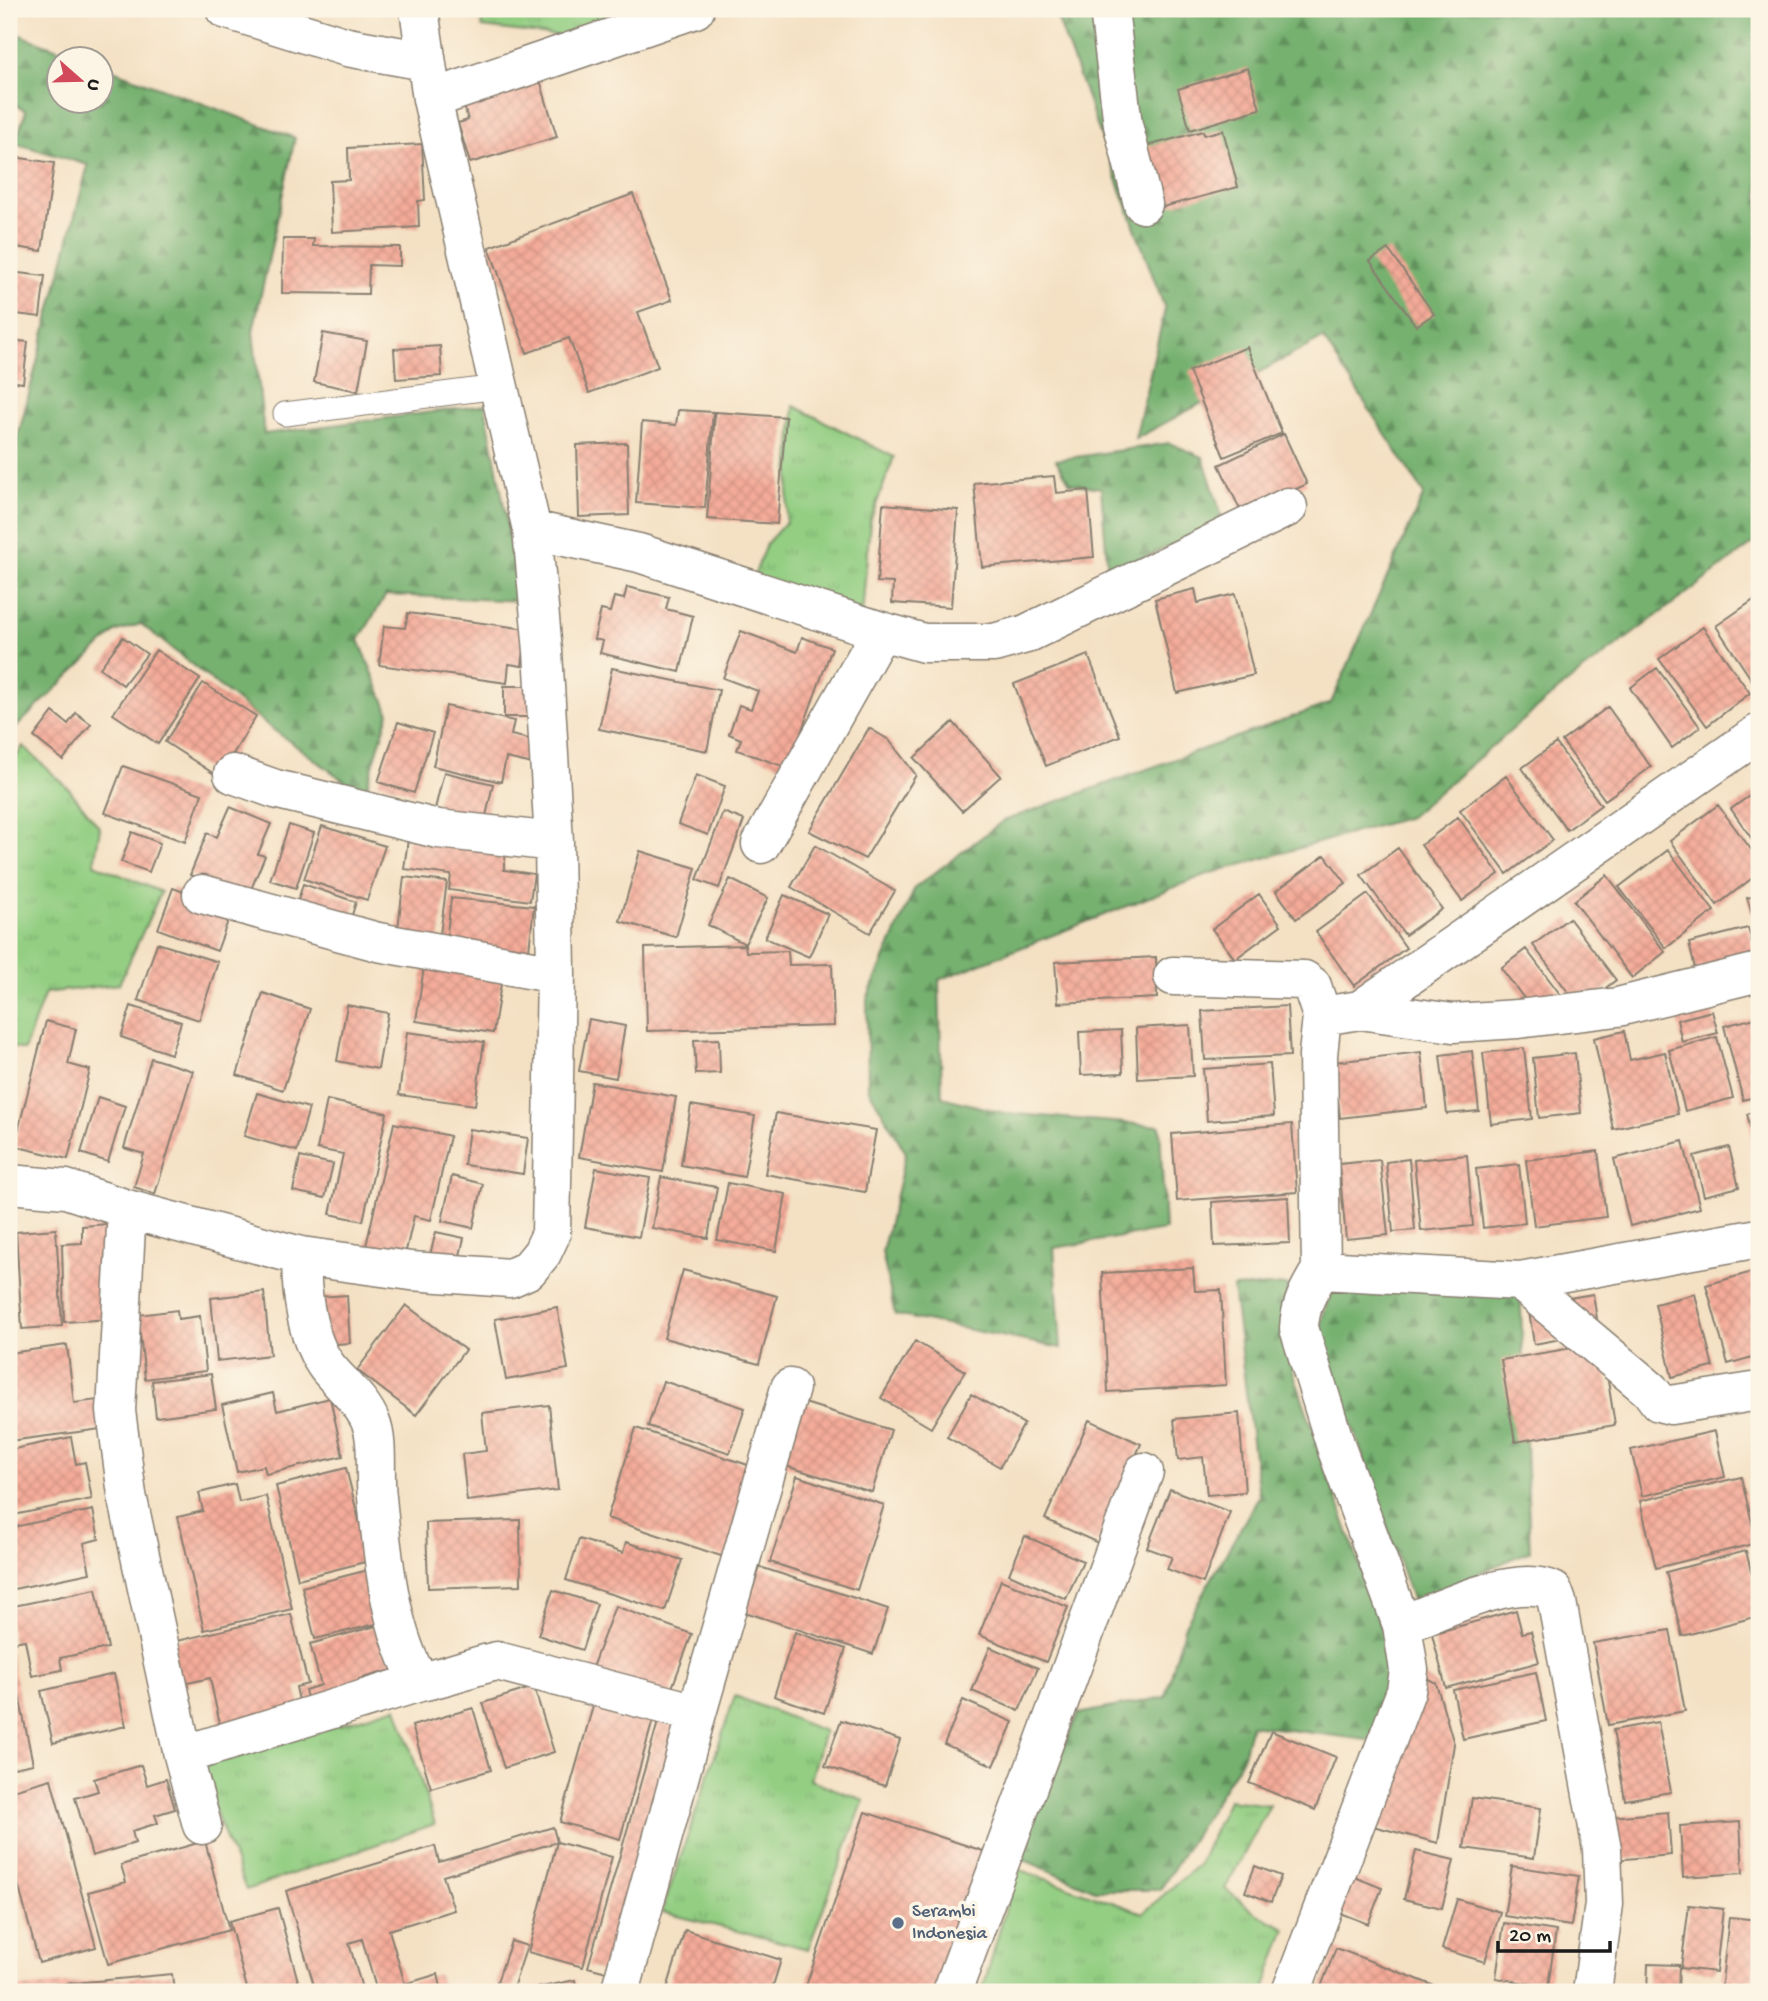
<svg xmlns="http://www.w3.org/2000/svg" width="1768" height="2001" font-family="'Gochi Hand',sans-serif">
  <style>
    .grass { fill: url(#grass-tufts); stroke: #58754f; stroke-width: 2 }
    .forest { fill: url(#forest-firs); stroke: #496646; stroke-width: 2 }
    .building { fill: url(#building-cross-hatch) }
    .lines { fill: none; stroke-linecap: round; stroke-linejoin: round }
    .service-casing { stroke: #887e70; stroke-width: 25 }
    .minor-casing { stroke: #887e70; stroke-width: 41 }
    .service { stroke: #fff; stroke-width: 23 }
    .minor { stroke: #fff; stroke-width: 38 }
    .service-dot { fill: #5c6f8a; stroke: #fcf5e5; stroke-width: 2.5 }
    .labels { text-anchor: middle; dominant-baseline: central; stroke-width: 7; stroke-linejoin: round; paint-order: stroke }
    .service-label { font-size: 19px; fill: #4e5e75; stroke: #fcf5e5; text-anchor: start }
  </style>
  <defs>
    <pattern id="grass-tufts" width="24" height="20" patternUnits="userSpaceOnUse" patternTransform="scale(1.75)"><rect width="24" height="20" fill="#93ce82"/><path d="M3 7l-1-3M5 7V3M7 7l1-3M15 17l-1-3M17 17v-4M19 17l1-3" fill="none" stroke="#7eb070"/></pattern>
    <pattern id="forest-firs" width="22" height="20" patternUnits="userSpaceOnUse" patternTransform="scale(1.75)"><rect width="22" height="20" fill="#76b170"/><path d="M5 1l3.5 6h-7zM16 11l3.5 6h-7z" fill="#608f5b"/></pattern>
    <pattern id="building-cross-hatch" width="8" height="8" patternUnits="userSpaceOnUse" patternTransform="scale(1.75)"><rect width="8" height="8" fill="#f4ab99"/><path d="M0 0l8 8M0 8l8-8" fill="none" stroke="#d19383"/></pattern>
  </defs>
  <rect width="100%" height="100%" fill="#fcf5e5"/>
  <filter id="ink" filterUnits="userSpaceOnUse"><feTurbulence type="fractalNoise" baseFrequency=".0143" numOctaves="2"/><feDisplacementMap in="SourceGraphic" scale="14" xChannelSelector="R" yChannelSelector="G"/><feConvolveMatrix kernelMatrix="1 2 1 2 8 2 1 2 1" color-interpolation-filters="sRGB"/></filter>
  <filter id="wash" filterUnits="userSpaceOnUse"><feTurbulence type="fractalNoise" baseFrequency=".00686" numOctaves="4" result="noise"/><feDisplacementMap in="SourceGraphic" scale="28" xChannelSelector="R" yChannelSelector="G"/><feGaussianBlur stdDeviation="1.57" result="paint"/><feColorMatrix in="noise" values="0 0 0 0 0 0 0 0 0 0 0 0 0 0 0 0 0 1.4 0 .05"/><feComposite in="paint" operator="in"/></filter>
  <g filter="url(#wash)">
    <rect width="100%" height="100%" fill="#f4e1c4"/>
    <path class="grass" d="M481,9h203l-84,32 -118,-14z
      M794,406l100,51 -24,64 -8,94 -109,-36 13,-35 20,-22z
      M23,746l46,43 31,39 -6,36 67,28 -42,92 -74,9 -21,57 -15,-4v-277z
      M735,1696l89,35 -14,49 54,20 -56,149 -146,-37z
      M397,1707l38,117 -189,66 -48,-123z
      M1228,1800l42,5 -45,84 35,27 26,12 -23,64h-281l35,-123 126,44 56,-49z"/>
    <path class="forest" d="M1054,9h705v530l-192,144 -158,134 -201,57 -269,106 3,117 62,16 156,13 5,104 -111,18 7,100 -166,-33 -13,-63 24,-99 -38,-65 -1,-89 48,-111 88,-67 328,-118 93,-209 -101,-156 -188,101 30,-130z
      M9,31l76,28 -25,1v42h42v-36l193,72 -42,193 11,103 221,-29 37,196 -136,-6 -27,45 30,73 -25,82 -93,-67 -130,-104 -26,8 -106,102v-263l79,-306 -73,-22 11,-32 -17,-10z
      M1169,443l34,14 21,66 -116,50 -7,-85 -31,-5 -14,-23z
      M1520,1281l10,270 -117,51 -94,-274 13,-39z
      M1287,1285l-2,63 111,324 -22,69 -123,-16 -9,34 -82,131h-65l-78,-33 61,-143 87,-17 20,-72 74,-129 -26,-208z"/>
    <g id="blocks">
      <path class="building" d="M1248,68l12,41 -70,21 -12,-41z
        M540,80l17,57 -87,26 -12,-40 10,-3 -5,-18z
        M1223,130l15,57 -79,21 -16,-61 60,-16 1,4z
        M422,144l3,56 -7,1 1,26 -87,5 -2,-51 19,-1 -1,-32z
        M14,157l40,6 -12,88 -33,-5v-54z
        M633,194l39,106 -34,12 20,55 -69,26 -20,-55 -42,15 -38,-106z
        M283,239h31l-1,7 87,1v19l-31,-1 -1,29 -86,-1z
        M1388,249l46,65 -18,12 -46,-65z
        M9,272l36,4 -5,41 -31,-4z
        M323,333l44,8 -9,50 -44,-9z
        M9,340l19,2 -5,41 -14,-2z
        M440,346l2,30 -46,3 -2,-30z
        M1247,347l35,86 -58,24 -35,-86z
        M678,410l35,2 -8,96 -69,-5 6,-81 34,3z
        M715,412l71,5 -9,107 -70,-5z
        M1284,434l23,50 -65,30 -23,-49z
        M627,443l2,72 -50,2 -2,-72z
        M1054,476l2,17 32,-3 6,67 -112,10 -8,-84z
        M883,504l75,6 -7,97 -59,-4 1,-20 -16,-1z
        M627,587l42,10 -3,12 27,7 -13,56 -80,-19 3,-12 -9,-2 7,-29 9,2 4,-15 10,2z
        M1195,589l3,14 37,-9 19,81 -77,18 -22,-94z
        M1758,597l1,1v93l-43,-65z
        M408,613l119,16 -5,37 -13,-2 -2,19 -128,-18 5,-39 21,2z
        M1703,627l47,66 -43,33 -48,-67z
        M741,631l56,21 5,-15 30,11 -44,120 -51,-18 4,-11 -12,-5 10,-29 12,4 7,-18 -35,-13z
        M123,637l24,17 -24,31 -23,-17z
        M156,650l44,29 -42,65 -45,-30z
        M1088,655l32,81 -74,30 -32,-82z
        M612,668l107,22 -12,61 -108,-22z
        M1657,668l43,59 -28,21 -42,-60z
        M203,683l53,33 -37,61 -54,-35z
        M504,686h33v31h-33z
        M446,706l68,15 -3,14 27,6 -5,23 -27,-6 -5,24 -68,-16z
        M1608,707l43,60 -46,33 -43,-59z
        M53,712l15,12 8,-11 15,11 -28,36 -29,-23z
        M398,722l35,11 -19,60 -36,-11z
        M953,722l48,54 -39,35 -48,-53z
        M869,728l20,12 27,35 -51,84 -56,-28z
        M1556,743l45,62 -34,25 -45,-62z
        M123,766l79,28 -17,48 -80,-29z
        M444,772l49,12 -8,37 -50,-12z
        M696,775l29,11 -17,49 -30,-11z
        M1506,776l47,64 -46,34 -47,-64z
        M1759,789v60l-28,-40z
        M1718,805l41,55v13l-42,32 -47,-64z
        M230,807l41,17 -13,30 7,2 -18,43 -57,-24 17,-42 10,4z
        M723,812l21,8 -25,68 -22,-8z
        M1458,817l41,57 -37,27 -41,-56z
        M289,825l25,8 -18,55 -26,-8z
        M322,826l63,20 -18,54 -63,-21z
        M132,832l28,11 -11,29 -28,-10z
        M408,839l98,12 -2,19 30,4 -4,27 -81,-11 2,-15 -47,-6z
        M815,845l80,46 -25,42 -79,-46z
        M1398,848l44,61 -37,26 -44,-60z
        M1668,850l46,61 -48,37 -47,-61z
        M640,851l56,17 -20,69 -56,-16z
        M1325,855l21,28 -50,36 -20,-28z
        M1607,875l58,77 -33,26 -58,-77z
        M404,877l43,5 -8,60 -42,-5z
        M730,879l38,19 -23,46 -37,-19z
        M303,884l53,18 -8,26 -53,-18z
        M173,888l59,22 -15,41 -59,-22z
        M1259,894l22,31 -46,34 -23,-30z
        M1368,894l38,54 -52,38 -38,-54z
        M784,895l44,19 -19,43 -44,-19z
        M1759,895v42l-12,-39z
        M451,898l83,8 -6,53 -83,-7z
        M1569,918l47,62 -36,28 -47,-63z
        M1748,928l7,25 -60,16 -6,-26z
        M157,943l61,19 -19,58 -61,-20z
        M745,945l1,7 42,-1 1,14 43,-1 2,62 -187,5 -2,-83z
        M1526,949l34,45 -25,19 -34,-45z
        M1156,957l1,41 -99,5 -3,-41z
        M424,967l78,11 -9,55 -77,-12z
        M263,993l47,16 -27,81 -46,-15z
        M347,1005l41,8 -10,56 -41,-8z
        M131,1006l50,16 -10,32 -50,-17z
        M1287,1006l3,50 -85,4 -3,-49z
        M1712,1011l6,22 -36,9 -5,-22z
        M1759,1017v79l-16,4 -19,-74z
        M589,1019l36,7 -9,52 -37,-7z
        M46,1021l30,8 -8,35 22,6 -22,89 -54,-13z
        M1190,1025l3,51 -55,3 -2,-51z
        M1121,1030l2,43 -42,2 -2,-43z
        M1624,1031l6,29 35,-8 13,62 -65,15 -19,-91z
        M407,1032l77,10 -9,63 -76,-10z
        M1717,1037l16,61 -48,13 -16,-61z
        M719,1039l1,34 -24,1 -2,-34z
        M1524,1048l8,71 -41,5 -8,-71z
        M1472,1051l7,60 -32,3 -7,-59z
        M1421,1052l6,56 -87,10 -6,-56z
        M1575,1053l6,60 -42,5 -6,-60z
        M151,1058l42,13 -38,123 -21,-7 10,-33 -20,-6z
        M1270,1064l4,52 -67,5 -4,-52z
        M592,1082l84,15 -13,75 -84,-15z
        M257,1093l52,15 -12,43 -53,-15z
        M98,1097l27,9 -17,56 -27,-9z
        M327,1100l60,13 -24,108 -33,-7 13,-60 -26,-5z
        M691,1105l64,11 -11,61 -63,-12z
        M1759,1111v47h-1l-11,-44z
        M776,1113l100,17 -11,62 -100,-18z
        M394,1123l56,13 -19,84 -17,-4 -9,39 -39,-9z
        M1292,1124l5,68 -120,9 -5,-67z
        M469,1129l59,9 -5,36 -59,-9z
        M1683,1141l17,67 -70,18 -16,-67z
        M1729,1147l10,40 -35,9 -10,-40z
        M1598,1151l8,66 -72,9 -8,-66z
        M1467,1155l6,71 -52,5 -7,-71z
        M300,1157l33,7 -8,34 -32,-7z
        M1409,1159l6,71 -22,2 -7,-70z
        M1380,1160l8,75 -42,4 -7,-75z
        M1519,1164l6,59 -42,5 -7,-59z
        M596,1168l54,10 -11,59 -54,-10z
        M452,1176l31,8 -10,44 -31,-7z
        M661,1177l56,10 -9,51 -56,-10z
        M728,1183l58,11 -10,57 -59,-11z
        M1288,1197l2,46 -76,3 -2,-44z
        M108,1224l4,95 -48,3 -2,-78 20,-1v-17z
        M56,1229l6,97 -40,3 -6,-97z
        M436,1232l28,6 -7,31 -29,-7z
        M1193,1268l2,23 26,-1 5,95 -118,7 -6,-119z
        M683,1270l94,26 -18,68 -95,-26z
        M1759,1270v85l-31,9 -22,-79z
        M264,1292l6,63 -53,6 -6,-63z
        M1593,1294l6,38 -65,12 -6,-39z
        M1695,1294l18,73 -41,10 -17,-73z
        M347,1295l3,48 -29,2 -3,-48z
        M406,1305l59,45 -49,65 -59,-45z
        M557,1307l11,62 -62,11 -11,-61z
        M177,1310l1,9 22,-3 6,55 -61,8 -7,-64z
        M915,1341l50,30 -34,57 -50,-30z
        M1602,1343l13,82 -100,17 -14,-82z
        M67,1345l7,58 32,-4 3,29 -100,13v-88z
        M211,1374l5,35 -60,8 -4,-36z
        M663,1381l82,27 -15,45 -82,-27z
        M273,1393l4,18 53,-13 13,58 -77,18 -2,-8 -27,6 -15,-67z
        M971,1394l53,30 -24,43 -53,-30z
        M795,1400l96,30 -19,62 -96,-29z
        M549,1405l9,85 -91,11 -5,-47 24,-3 -4,-38z
        M1239,1413l6,79 -38,3 -4,-38 -25,3 -4,-41z
        M1089,1420l52,24 -43,99 -53,-24z
        M636,1428l124,41 -30,90 -123,-41z
        M1715,1431l10,46 -83,19 -11,-46z
        M71,1437l5,27 9,-2 7,37 -83,17v-66z
        M346,1468l23,93 -71,18 -22,-93z
        M797,1476l87,29 -27,85 -87,-28z
        M1741,1477l16,66 -101,25 -16,-67z
        M235,1484l4,18 27,-6 26,113 -88,21 -26,-113 25,-6 -4,-18z
        M1170,1489l60,23 -27,71 -36,-14 5,-12 -25,-9z
        M93,1510l6,29 -15,4 6,30 -81,17v-62z
        M520,1520l1,65 -93,3 -2,-65z
        M1025,1536l58,25 -17,38 -57,-25z
        M579,1539l44,14 3,-11 56,18 -17,51 -99,-31z
        M1746,1551l13,52v13l-77,20 -16,-64z
        M760,1567l128,42 -15,45 -128,-42z
        M372,1569l12,53 -69,17 -13,-52z
        M1001,1580l67,27 -22,55 -67,-27z
        M96,1589l12,59 -48,10 2,12 -30,6 -7,-36 -12,2 -4,-21v-14z
        M553,1590l44,14 -15,46 -44,-15z
        M615,1606l77,28 -25,67 -77,-28z
        M1516,1610l6,23 9,-2 8,31 -93,26 -14,-54z
        M291,1614l17,70 -12,3 5,23 -80,20 -11,-52 -31,7 -10,-42z
        M380,1625l20,43 -41,11 5,17 -54,14 -5,-20 16,-5 -11,-41z
        M1670,1630l15,81 -77,14 -15,-82z
        M795,1632l51,17 -22,64 -50,-17z
        M990,1647l48,21 -19,43 -47,-20z
        M10,1652l23,112 -24,5v-116z
        M1536,1672l10,49 -83,18 -10,-49z
        M114,1674l12,52 -73,17 -12,-52z
        M1419,1674l17,9 18,61 -16,99 -69,-18z
        M534,1687l20,65 -50,16 -21,-65z
        M597,1692l59,17 -36,130 -60,-17z
        M963,1700l50,22 -19,44 -50,-22z
        M473,1708l18,62 -60,18 -19,-62z
        M841,1720l59,20 -15,46 -60,-20z
        M658,1722l26,7 -70,245 -26,-7z
        M1658,1722l13,70 -46,8 -12,-70z
        M1271,1731l65,26 -21,53 -66,-27z
        M141,1765l6,20 19,-6 9,30 -20,6 3,8 -26,8 3,12 -43,13 -17,-58 23,-7 -4,-12z
        M51,1779l45,168 -57,16 -28,-106h-2v-66z
        M1472,1798l69,10 -7,50 -70,-10z
        M865,1812l127,42 -47,138h-141z
        M1668,1812l3,43 -57,5 -4,-43z
        M1740,1822l3,51 -60,4 -3,-51z
        M553,1827l4,15 -114,34 11,34 -65,20 16,54 33,-10 3,13 -18,5h-46l-15,-53 -13,4 14,49h-47l-30,-101 149,-45 4,16z
        M205,1841l24,89 -121,34 -20,-72 38,-10 -5,-17z
        M557,1842l55,15 -29,110 -55,-15z
        M1416,1851l38,9 -12,48 -38,-9z
        M1255,1866l26,10 -10,26 -26,-10z
        M1512,1866l67,10 -8,50 -67,-10z
        M1347,1874l35,14 -14,36 -36,-14z
        M1457,1899l43,13 -15,50 -43,-13z
        M1689,1905l34,4 -7,63 -35,-4z
        M278,1908l23,84h-53l-19,-71z
        M1729,1917l30,3 -8,72h-30z
        M1504,1923l52,8 -8,56 -52,-9z
        M685,1930l96,30 -10,32h-105z
        M511,1941l16,5 -15,45 -16,-6z
        M1336,1948l76,29 37,15h-130z
        M1648,1964l31,1 -1,27h-31z
        M172,1974l2,18h-165v-3z
        M575,1980l2,12h-54v-1z"/>
    </g>
  </g>
  <g filter="url(#ink)">
    <use href="#blocks" fill-opacity="0" stroke="#887e70" stroke-width="2"/>
    <g class="lines">
      <defs>
        <path id="service" d="M285,414l213,-27"/>
        <path id="minor" d="M225,9l122,38 78,14
          M1109,9l14,116 20,79
          M432,99l263,-90
          M532,530l107,23 242,78 43,12h70l32,-9 262,-127
          M233,774l42,15 163,40 116,13
          M761,844l120,-213
          M202,894l176,48 178,32
          M1173,976l131,4 8,6 10,30 -4,39 3,215c-12,19 -21,35 -22,58l38,122 65,175 7,45 -3,21 -115,301
          M1360,1010l93,13 65,-4 100,-12 141,-35
          M1322,1016l38,-6 399,-277
          M9,1184l57,5 61,20 174,47 110,15 99,7 18,-8 14,-17 9,-19 5,-260 -2,-132 -11,-191 -11,-121 -100,-431 -13,-90
          M127,1209l-11,202 11,84 56,260 19,70
          M301,1256c0,35 5,84 27,112 14,17 35,34 43,55 8,19 3,52 6,74 5,56 13,137 43,185 26,-5 50,-15 77,-21l200,52
          M1321,1270l199,11 239,-43
          M1520,1281l130,109 9,12 12,3 88,-14
          M1402,1625c36,-14 115,-53 151,-34l4,11 45,247 2,55 -12,88
          M183,1755l237,-73
          M620,1992l77,-279 93,-325
          M952,1992l192,-520"/>
      </defs>
      <use href="#service" class="service-casing"/>
      <use href="#minor" class="minor-casing"/>
      <use href="#service" class="service"/>
      <use href="#minor" class="minor"/>
    </g>
  </g>
  <circle class="service-dot" cx="898" cy="1923" r="7"/>
  <g class="labels">
    <g class="service-label">
      <text x="912" y="1912">Serambi<tspan x="912" dy="22">Indonesia</tspan></text>
    </g>
  </g>
  <rect width="1768" height="2001" fill="none" stroke="#fcf5e5" stroke-width="35"/>
  <g transform="translate(80 80) rotate(110)"><circle r="33" fill="#fcf5e5" stroke="#a29e95" stroke-width="2"/>
  <path d="M0-5L12 26L0 18L-12 26Z" fill="#d1495b"/>
  <text y="-10" font-size="19" font-weight="bold" text-anchor="middle" fill="#1c1c1c">U</text>
  </g>
  <path d="M1498 1941v10h112v-10" fill="none" stroke="#1c1c1c" stroke-width="3.5"/>
  <text x="1509" y="1941" font-size="21" fill="#1c1c1c" stroke="#fcf5e5" stroke-width="5" paint-order="stroke">20 m</text>
</svg>
